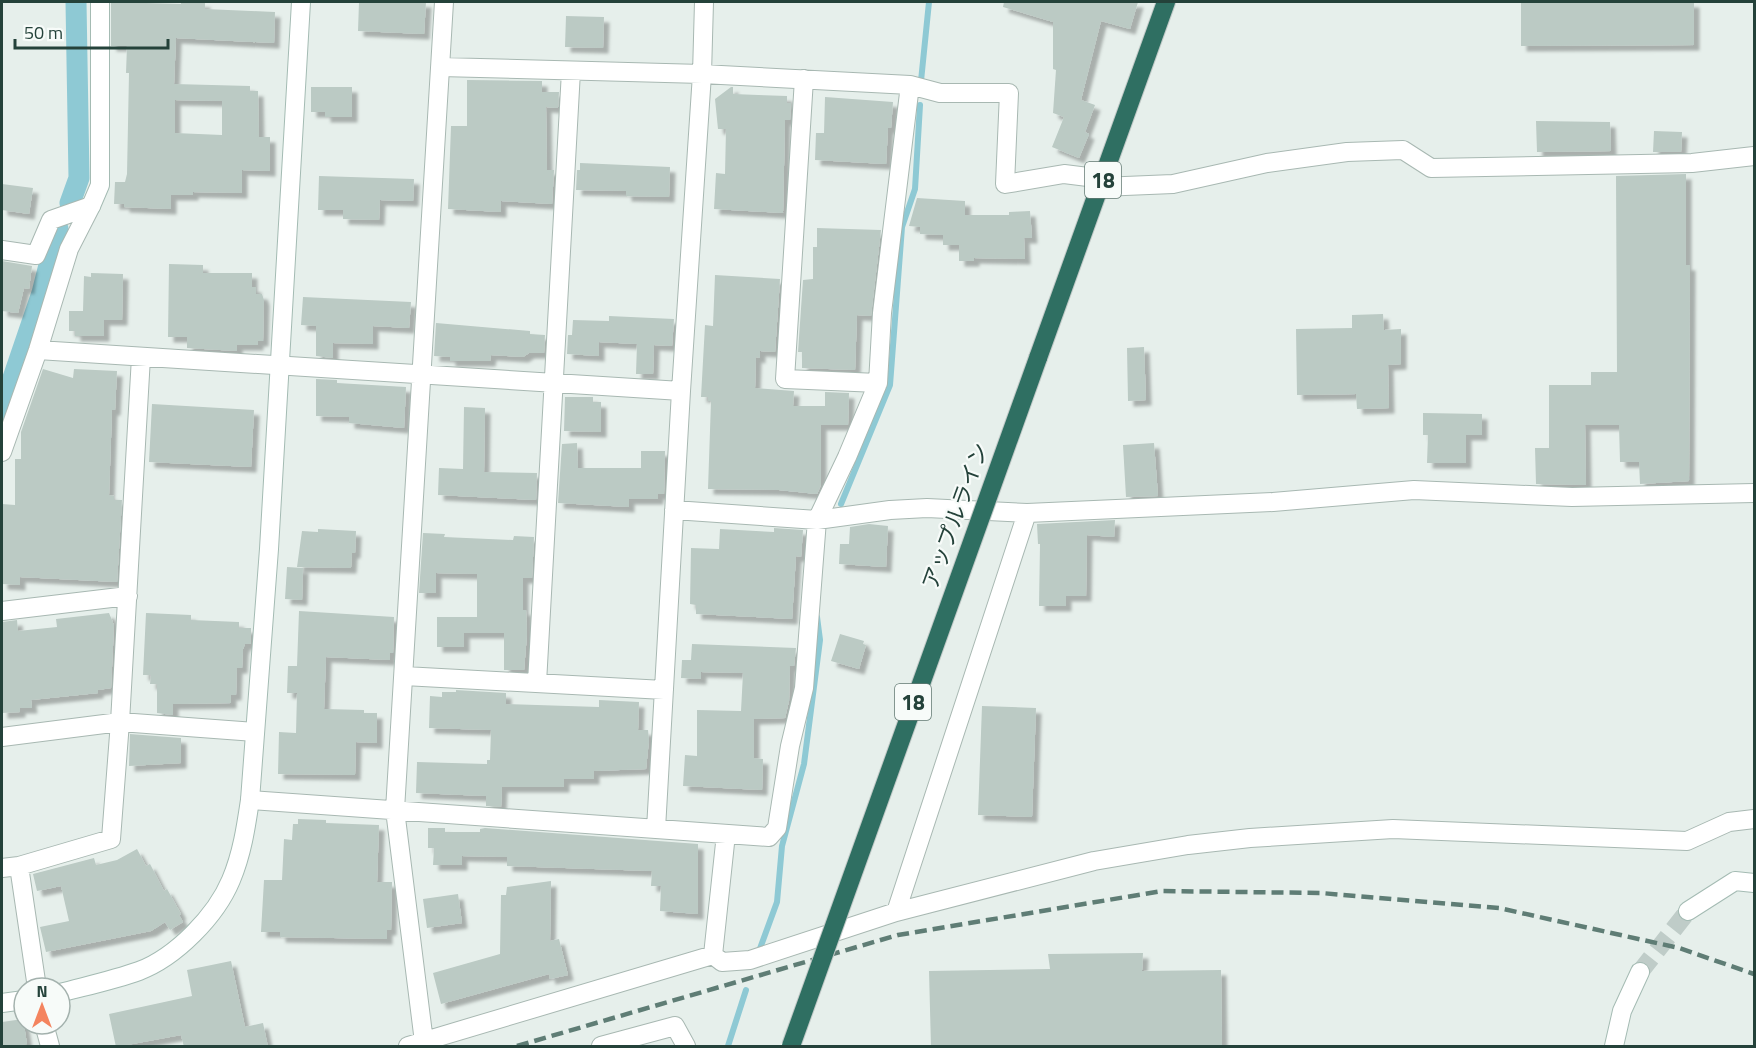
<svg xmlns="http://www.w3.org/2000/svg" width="1756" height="1048" font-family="'Titillium Web','Noto Sans JP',sans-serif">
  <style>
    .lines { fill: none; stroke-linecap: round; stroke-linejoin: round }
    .stream { stroke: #8ec9d4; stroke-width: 6 }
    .canal { stroke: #8ec9d4; stroke-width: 21 }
    .building { fill: #bbcac4; fill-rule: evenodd; filter: url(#shadow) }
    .secondary-tunnel { stroke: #bfccc8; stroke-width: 18; stroke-dasharray: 18 9; stroke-linecap: butt }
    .street-casing { stroke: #a8b8b2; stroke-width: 20 }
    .secondary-casing { stroke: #a4bbb3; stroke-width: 20 }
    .highway-casing { stroke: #c2cac8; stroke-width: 20 }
    .street { stroke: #fff; stroke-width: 18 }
    .secondary { stroke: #fff; stroke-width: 18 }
    .highway { stroke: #2f6f62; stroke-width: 18 }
    .rail { stroke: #5f7d75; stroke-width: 4.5; stroke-dasharray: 12 6; stroke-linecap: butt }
    .highway-bridge-casing { stroke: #c2cac8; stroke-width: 20; stroke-linecap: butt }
    .highway-bridge { stroke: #2f6f62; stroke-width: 18 }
    .labels { text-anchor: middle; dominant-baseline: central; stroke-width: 4.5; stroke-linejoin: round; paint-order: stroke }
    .shield { fill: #f7fbf9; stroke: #637a73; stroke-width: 1.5 }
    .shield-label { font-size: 21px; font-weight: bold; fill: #24423a }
    .street-label { font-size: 22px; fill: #24423a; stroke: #f7fbf9 }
  </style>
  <defs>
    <filter id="shadow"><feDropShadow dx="5.5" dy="5.5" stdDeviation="1.5" flood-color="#0004"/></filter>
  </defs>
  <rect width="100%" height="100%" fill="#e6efeb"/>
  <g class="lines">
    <path class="stream" d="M921,81l8,-79
      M841,504l49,-119 12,-158 13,-38 5,-84
      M758,954l19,-52 5,-56 22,-82 16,-124 -3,-23
      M728,1046l18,-56"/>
    <path class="canal" d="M70,203l9,-25 -3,-176
      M2,410l40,-117 16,-64"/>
  </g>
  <path class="building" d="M111,2l70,2v-2h24v7l70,3 -1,31 -98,-5 -2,46 76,2v5h8l1,46h11v34l-28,-1v23l-49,-1v3h-22v14l-47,-2v-3h-10l1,-22h10l2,-8 2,-101h-3l1,-27h-16zM175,100l47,1v34l-47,-2z
    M359,2h67l-2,32 -66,-3z
    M1004,2h134l-8,27 -29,-8 -20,79 14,5 -10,27 4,2 -10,24 -27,-11 12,-30 -11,-4 3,-43 -3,-1v-47l-50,-15z
    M1521,2h173v43l-173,1z
    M566,16l38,1 -1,31 -38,-1z
    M467,80l75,1v11h17l-1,16 -12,-1 1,63h7l-2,34 -51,-3v11l-53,-3 3,-83h16z
    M311,87h41v30h-27v-5h-14z
    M731,87h2v7l54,2v7h4l-1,17h-5l-2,93 -69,-4 2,-36 9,1 1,-45h-8l-3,-30z
    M825,97l68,5 -2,26h-3l-2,36 -71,-4 1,-27h8z
    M1536,121l74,1 1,29 -74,1z
    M1654,131l28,1 -1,20h-28z
    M580,163l90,4 -1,30 -43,-1v-5l-50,-1 1,-20h3z
    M1686,174v91h4l-1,216 -49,3 -1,-22h-19l-1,-37h-34l1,60 -50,-1 -1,-36h14v-63h42v-13h26l-1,-196z
    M319,176l95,3 -1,22 -33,-1 -1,20 -36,-1v-9h-25z
    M2,184l31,4 -4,26 -27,-4z
    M917,198l48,3v14h44v-3l21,-1 2,27h-8l1,21 -51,-1v3h-15v-16h-16v-10l-23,-1v-7l-11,-1z
    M817,228l64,2 -10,86 -14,-1 -2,55 -53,-2v-16h-4l5,-72 10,-1v-32h4z
    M2,261l30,5 -3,23 -5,-1 -6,25 -16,-2z
    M169,264l34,1v8h49v14h4v7h6l2,6 -1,41h-5v4h-21v6l-50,-3v-11h-19z
    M91,273l32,1 -1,46h-18v16h-29v-5h-6v-20h14l1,-35 7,1z
    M715,275l65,4 -5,73 -15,-1v7l-4,-1 -1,31 39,3 -1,15h32v-14l24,1 -1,32h-27v60l-4,9 -38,-4 -71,-1 3,-88h-3v-4h-7l4,-72 8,1z
    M303,297l108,5 -2,26 -36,-2v18l-40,-1v15l-17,-2v-30l-15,-1z
    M1383,314l1,16 17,-1v35l-13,1 1,43 -32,1 -1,-15 -59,1 -1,-66 56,-1v-13z
    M609,316l65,3 -2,27 -18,-1 -1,29h-17l1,-30 -38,-2v14l-32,-2 1,-19h4l1,-15 36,1z
    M436,323l94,8v3l15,1 -1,18h-15l-6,4 -32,-2 -1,6h-40v-4l-16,-1z
    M1144,347l2,53 -18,1 -1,-53z
    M43,369l30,9 1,-9 43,2 -2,39h-3l-3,85 5,1v4h8l-5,82 -97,-5v8l-18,-1v-80l13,1v-46h6v-27z
    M316,379l21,1v3l69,4 -2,41 -55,-5v-6l-33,-1z
    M565,397h28v5h8v30l-37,-1z
    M152,404l102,6 -3,57 -102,-5z
    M464,407l21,1 -1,64 53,1 -1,27 -98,-5 1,-27 24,1z
    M1423,413l59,1v21h-16v28h-39l1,-28h-5z
    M577,443l1,25h63v-17h24l-1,43h-6v5h-29v8l-71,-4 4,-59z
    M1154,443l4,53 -32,1 -3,-52z
    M1115,520l-1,17 -27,-2 -1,61h-20v10h-27l1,-62h-2l-1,-20z
    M869,524l19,2 -2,41 -47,-3 1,-20h9l1,-17z
    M774,528l29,2 -2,27 -5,-1 -4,63 -96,-5v-9l-6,-1 1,-56 28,1 1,-20 54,3z
    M318,529l38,2 -1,22h-3l-1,15 -54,-1 5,-36 16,1z
    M423,533l22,1 -1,3 69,3 1,-4 20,1 -2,41h-9v32h3l1,24 -3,36h-20v-37h-40v14h-27v-30h40v-43l-41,-1v20h-17z
    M287,567l16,1 -1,32 -17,-1z
    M299,611l95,6 -1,36h-3v7l-64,-3 -2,52 40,1v3h13v30l-21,-1 -1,33 -77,-1 1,-42 17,1 1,-40h-10l1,-27h9z
    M109,613l5,12 -3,63 -13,2v3l-67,7 1,8h-12v4l-18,1v-91l15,-2 1,11 39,-4 -1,-8z
    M146,613l45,2v5l48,2v6h12v16h-6l-2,5 -1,19h-5l-1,27h-5v8l-58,1v11l-16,-2v-29h-7l1,-9h-8z
    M840,634l24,7 -1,3 3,1 -7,24 -28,-8z
    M692,644l104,4 -2,18h-4l-1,35 -4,17 -31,1v39l9,1 -1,31 -79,-4 2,-31 12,1v-46l44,1 2,-38 -42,-1v7l-20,-1 1,-18h9z
    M456,690l50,3v11l93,3v-7l40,2 -1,28h10l1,10 -3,29 -52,2v8h-30v8h-62l-1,20 -15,-1v-10l-70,-3 1,-31 70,2v-4h3l1,-30 -62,-2 1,-32 12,1v-5h14z
    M982,706l54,2 -4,109 -54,-2z
    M130,734l51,4v25l-52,3z
    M298,819l28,1v3l53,2 -2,57h15l-1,48h-4v9l-107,-2v-5h-19l3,-52h18l2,-41 8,1 1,-16h5z
    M428,828h17v4h35v-3l5,-1 213,16v70l-38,-3 1,-25h-10l1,-15 -145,-5v-9l-45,-1v9h-29l1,-17h-6z
    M137,849l9,17 4,-2 14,27 3,-2 14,25 -2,1 4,7 -13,8 -5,-8 -14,9 -105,21 -6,-25 29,-6 -8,-35 -24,5 -4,-17 61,-16 2,7 21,-5z
    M551,881l-1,60 9,-2 9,36 -18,4 -1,-5 -108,30 -8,-31 67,-19 1,-59h5l1,-8z
    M458,894l4,29 -35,5 -4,-29z
    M1143,953l-1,18 79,-1 1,77h-291l-2,-76 121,-2 -2,-15z
    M231,961l14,66 18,-4 5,24h-84l-3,-12 -65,12 -7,-33 83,-18 -5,-26z
    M23,1019l4,25 -25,3v-25z"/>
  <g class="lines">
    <path class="secondary-tunnel" d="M1640,972l48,-61"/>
    <defs>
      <path id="street" d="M440,67l262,7 208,11 30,8h69l-4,91 59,-10 40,5
        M804,79l-19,300 93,4
        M1101,187l72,-3 94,-21 80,-11 56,-2 28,18 261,-5 62,-7
        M2,250l34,5 15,-35 40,-14
        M38,350l643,41
        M2,452l36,-102 31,-101 22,-43
        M674,510l143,10 73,-10 37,-2 100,5 246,-11 141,-12 158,7 182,-4
        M2,611l126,-15
        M404,676l260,14
        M537,683l34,-612
        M2,737l118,-15 135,10
        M250,800l519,37 8,-9 13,-82 14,-58 13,-168 30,-63 31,-74 4,-70 28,-228
        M656,829l25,-438 21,-317 2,-72
        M19,866l18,122
        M2,868l17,-2 92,-27 9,-117 21,-365
        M896,912l198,-51 94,-16 62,-7 143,-9 294,12 42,-19 25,-3
        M713,955l9,7 28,-2 146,-48 131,-399
        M713,955l13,-121
        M44,1024l6,22
        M424,1042l-29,-232 49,-808
        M408,1046l305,-91
        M601,1046l74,-20 11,20"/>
      <path id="secondary" d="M91,206l9,-21v-183
        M1688,911l47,-30 19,2
        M60,993c26,-7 54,-13 79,-22 37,-14 77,-55 92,-91 11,-26 15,-53 19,-80l19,-251 32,-547
        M2,1003l22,-3
        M1614,1046l8,-35 18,-39"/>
      <path id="highway" d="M1038,358l128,-356"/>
    </defs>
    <use href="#street" class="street-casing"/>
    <use href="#secondary" class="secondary-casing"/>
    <use href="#highway" class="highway-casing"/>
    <use href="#street" class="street"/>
    <use href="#secondary" class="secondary"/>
    <use href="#highway" class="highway"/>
    <path class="rail" d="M517,1046l381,-111 264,-44 159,2 178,15 180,40 75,26"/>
    <defs>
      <path id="highway-bridge" d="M791,1046l247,-688"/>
    </defs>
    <use href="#highway-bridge" class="highway-bridge-casing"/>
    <use href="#highway-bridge" class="highway-bridge"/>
  </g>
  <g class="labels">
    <g class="shield">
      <rect x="1085" y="162" width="36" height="36" rx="4.5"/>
      <rect x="895" y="684" width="36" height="36" rx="4.5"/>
    </g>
    <g class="shield-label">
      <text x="1103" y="180">18</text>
      <text x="913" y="702">18</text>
    </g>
    <g class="street-label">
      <text transform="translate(955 516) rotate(-70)">アップルライン</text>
    </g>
  </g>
  <rect width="1756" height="1048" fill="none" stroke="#24423a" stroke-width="6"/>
  <g transform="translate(42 1006)"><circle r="28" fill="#f7fbf9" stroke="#a3b1ad" stroke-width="1.5"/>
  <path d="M0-4.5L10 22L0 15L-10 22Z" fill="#f4845f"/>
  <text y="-9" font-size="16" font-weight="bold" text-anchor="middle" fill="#24423a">N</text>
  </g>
  <path d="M15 39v9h153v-9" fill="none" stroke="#24423a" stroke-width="3"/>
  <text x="24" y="39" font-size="18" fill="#24423a" stroke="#f7fbf9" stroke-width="4.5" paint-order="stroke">50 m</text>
</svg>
